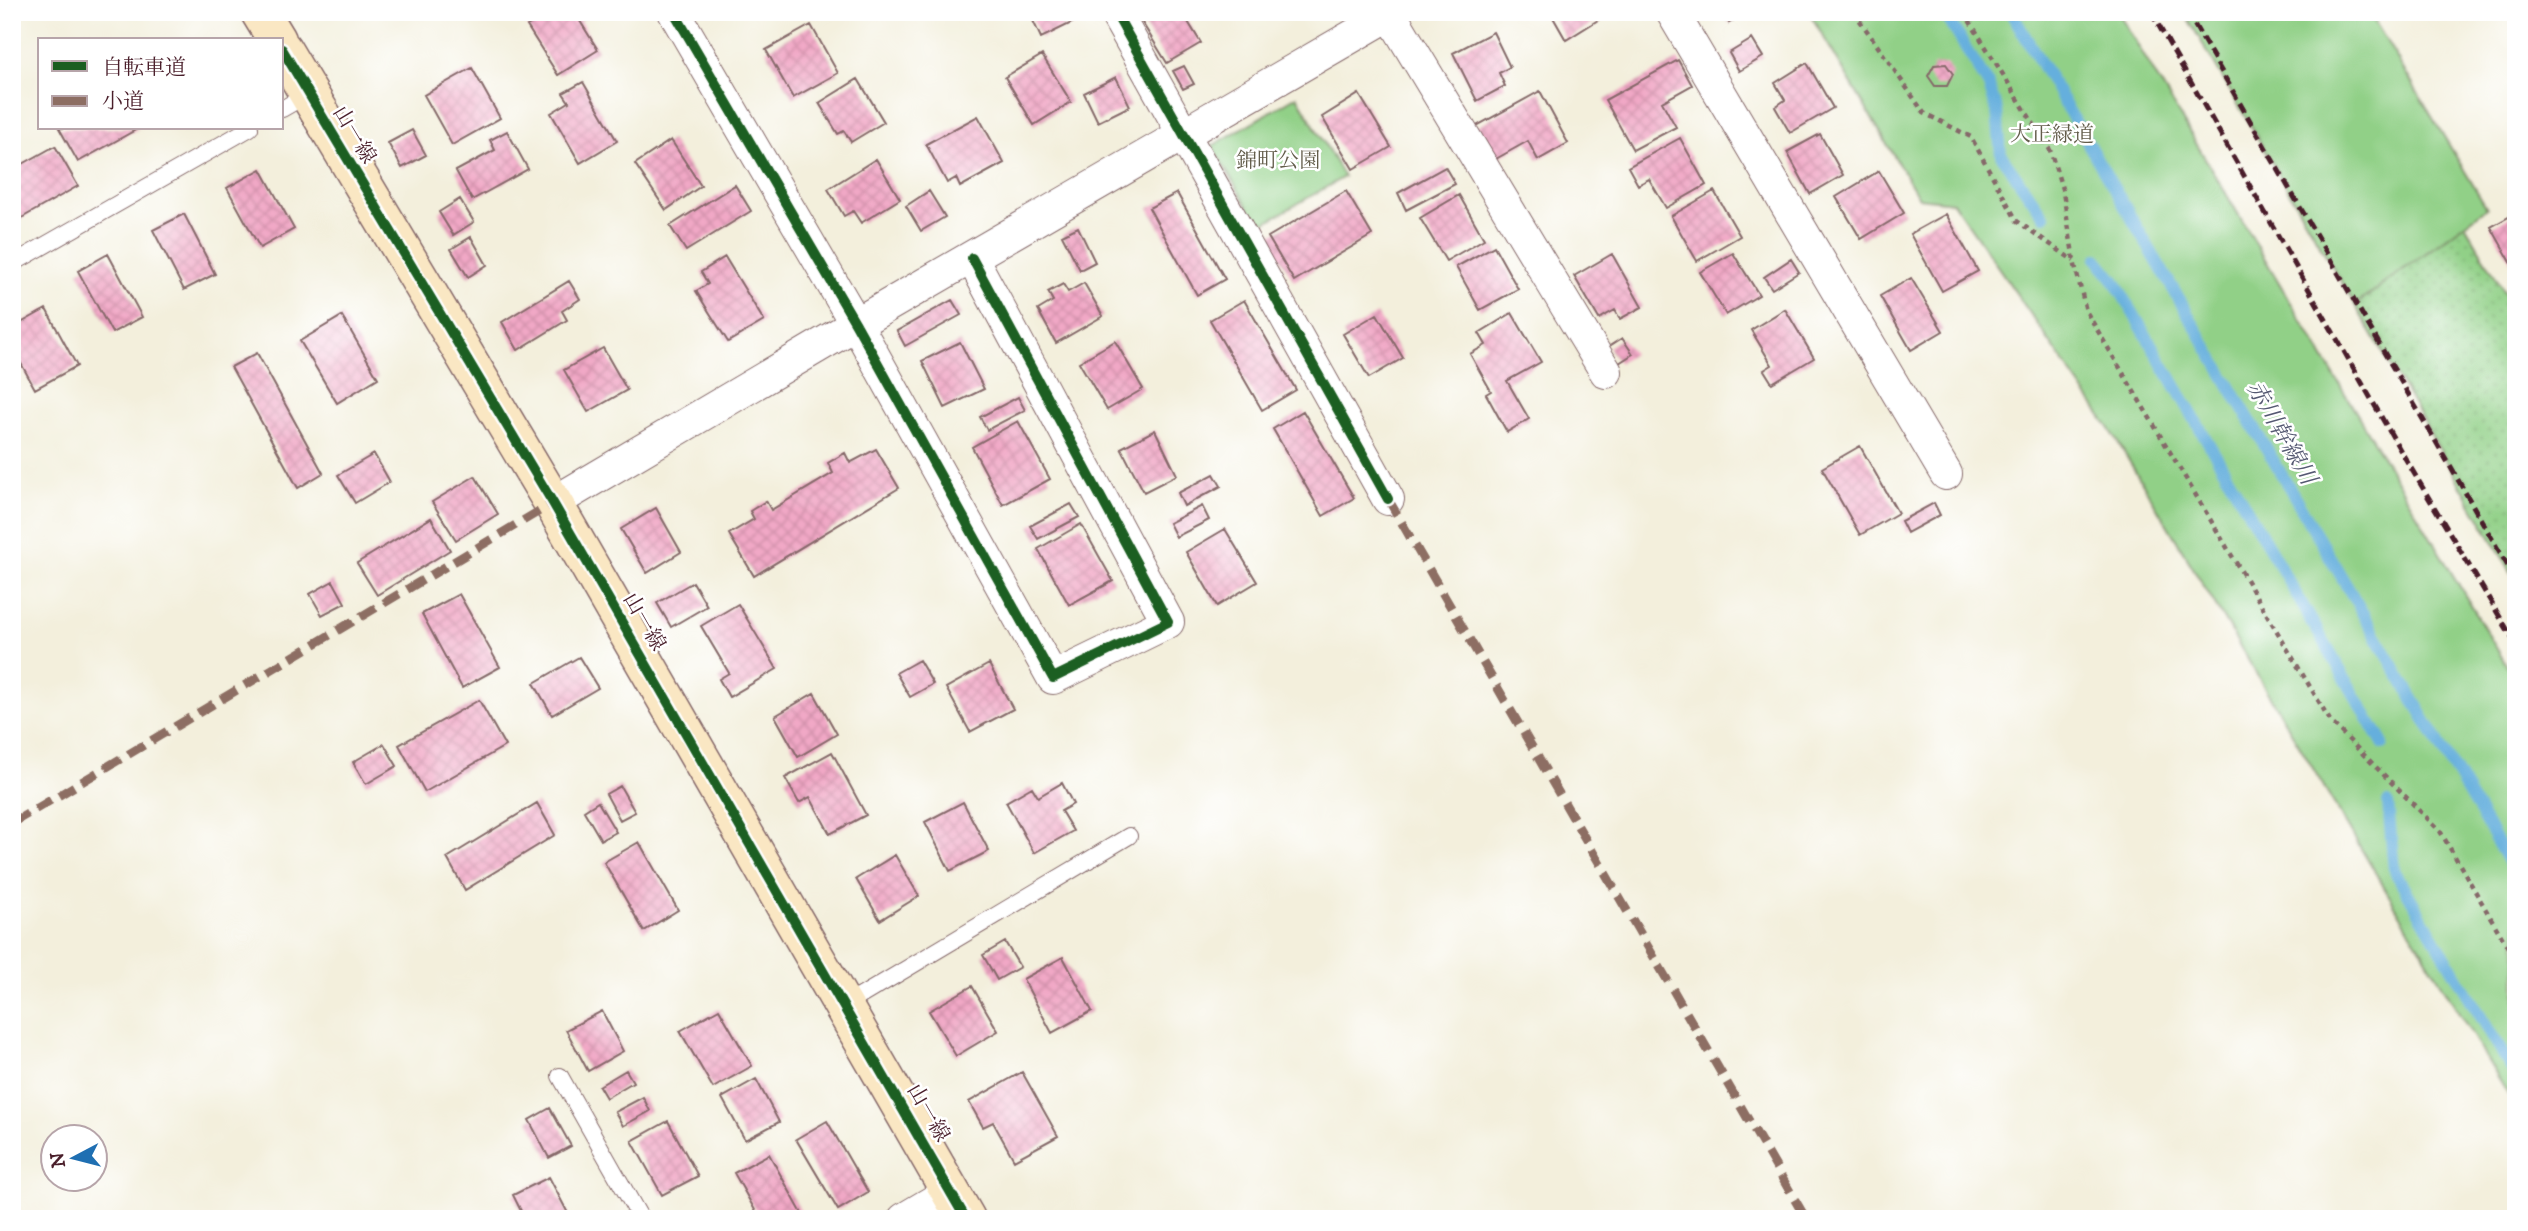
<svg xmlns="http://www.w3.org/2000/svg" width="2528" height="1231" font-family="'IM FELL DW Pica','Noto Serif JP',serif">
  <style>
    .grass { fill: url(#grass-dots); stroke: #6e7859; stroke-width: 2 }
    .park { fill: #91d087; stroke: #6e7859; stroke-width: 2 }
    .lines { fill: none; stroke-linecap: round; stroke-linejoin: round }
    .stream { stroke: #65afdd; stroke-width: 12 }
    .building { fill: url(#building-cross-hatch) }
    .lane-casing { stroke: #856869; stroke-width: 18 }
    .street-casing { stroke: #856869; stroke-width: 34 }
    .secondary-casing { stroke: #856869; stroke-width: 41 }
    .path { stroke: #856869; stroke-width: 4.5; stroke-dasharray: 5 5; stroke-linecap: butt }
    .lane { stroke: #fff; stroke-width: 16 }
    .street { stroke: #fff; stroke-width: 32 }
    .secondary { stroke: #fae7c3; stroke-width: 38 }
    .rail { stroke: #4a1f2b; stroke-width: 5; stroke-dasharray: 10 5; stroke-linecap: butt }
    .quiet { stroke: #8d6e63; stroke-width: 9; stroke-dasharray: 18 9; stroke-linecap: butt }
    .cycleway-casing { stroke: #fff; stroke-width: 15 }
    .cycleway { stroke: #1b5e20; stroke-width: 10 }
    .labels { text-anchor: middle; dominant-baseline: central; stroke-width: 5; stroke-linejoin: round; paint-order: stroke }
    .street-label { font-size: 21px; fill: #4a1f2b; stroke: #fff }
    .park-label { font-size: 21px; fill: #635d4b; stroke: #fff }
    .water-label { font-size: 23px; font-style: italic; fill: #555972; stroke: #fff }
  </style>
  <defs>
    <pattern id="grass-dots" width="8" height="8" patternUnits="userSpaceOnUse" patternTransform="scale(1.75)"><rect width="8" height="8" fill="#91d087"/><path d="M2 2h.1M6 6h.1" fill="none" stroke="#7fb275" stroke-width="1.8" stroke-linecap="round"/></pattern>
    <pattern id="building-cross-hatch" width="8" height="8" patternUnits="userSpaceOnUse" patternTransform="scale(1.75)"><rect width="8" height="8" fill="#f1a8c6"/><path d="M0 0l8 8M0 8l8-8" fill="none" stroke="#d090aa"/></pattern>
  </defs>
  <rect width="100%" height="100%" fill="#fff"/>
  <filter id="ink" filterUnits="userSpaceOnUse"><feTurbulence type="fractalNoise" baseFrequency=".0143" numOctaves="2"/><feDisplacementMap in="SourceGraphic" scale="14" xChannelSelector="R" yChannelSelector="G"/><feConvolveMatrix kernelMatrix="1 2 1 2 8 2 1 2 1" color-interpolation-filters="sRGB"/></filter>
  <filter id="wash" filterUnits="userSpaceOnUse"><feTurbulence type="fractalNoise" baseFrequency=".00686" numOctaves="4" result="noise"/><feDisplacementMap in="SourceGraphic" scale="28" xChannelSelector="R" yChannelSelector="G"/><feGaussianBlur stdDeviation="1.57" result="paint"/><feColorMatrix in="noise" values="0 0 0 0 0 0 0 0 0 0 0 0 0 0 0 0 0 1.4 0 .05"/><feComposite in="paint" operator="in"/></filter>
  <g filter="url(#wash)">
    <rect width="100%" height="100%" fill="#f3efdc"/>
    <path class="grass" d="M2465,224l47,81 4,-1v276l-161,-275z"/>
    <path class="park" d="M1809,12h309l398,669v427l-406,-679 -157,-227 -34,-4z
      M2184,12h185l118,196 -132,97z
      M1297,96l47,81 -85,49 -47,-80z"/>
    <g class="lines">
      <path class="stream" d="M1940,12l10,10 39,64 8,25 4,44 43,61
        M2011,12l505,863
        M12,14l2,-2
        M2097,259l17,21 269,464
        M2388,803l6,67 122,206"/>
    </g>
    <g id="blocks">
      <path class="building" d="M549,12h39l2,3 -10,6 18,29 -40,25 -31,-49z
        M1029,12h57l2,3 -47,23z
        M1144,12h38l19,31 -34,20 -29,-47z
        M1550,12h54l2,3 -40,25z
        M1723,12h24l-18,11z
        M811,25l27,48 -45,25 -27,-48z
        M1493,32l17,35 -11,6 6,13 -28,15 -24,-48z
        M1752,39l11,18 -24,14 -10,-18z
        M1042,55l29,47 -37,23 -29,-48z
        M1678,60l14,25 -30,17 14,25 -43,23 -28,-50z
        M1807,63l26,45 -43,25 -15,-26 10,-7 -10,-17z
        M1946,64l7,10 -6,12h-12l-7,-10 6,-11z
        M1184,66l10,18 -11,5 -10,-18z
        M472,68l28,50 -48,27 -28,-50z
        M1116,77l14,29 -32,16 -14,-29z
        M858,79l26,43 -33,20 -7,-11 -6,3 -19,-31z
        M583,82l34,59 -37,22 -29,-50 18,-11 -6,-9z
        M1540,91l28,52 -30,17 -10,-19 -34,19 -19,-33z
        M1359,94l32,53 -38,22 -31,-52z
        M978,116l26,47 -44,24 -4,-9 -9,5 -21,-39z
        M59,128h80l-61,34z
        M412,130l14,25 -24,13 -14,-25z
        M507,131l21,38 -56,31 -16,-29 39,-21 -5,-10z
        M1820,134l23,41 -33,19 -23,-42z
        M1680,138l26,47 -40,23 -17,-29 -11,6 -10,-18z
        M671,140l30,46 -35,24 -31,-46z
        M55,146l23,40 -60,34 -6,-9v-41z
        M876,159l24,40 -39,24 -8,-12 -9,5 -16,-27z
        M1445,167l10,17 -49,26 -8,-17z
        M261,169l33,60 -34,19 -33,-60z
        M1879,171l25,42 -43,26 -25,-42z
        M735,185l16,26 -65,40 -16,-25z
        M929,191l16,26 -24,14 -15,-25z
        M1346,191l26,44 -78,46 -26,-44z
        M1714,191l26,45 -43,25 -26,-45z
        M1177,193l48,86 -28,16 -48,-87z
        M1459,195l25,44 -38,22 -26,-43z
        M460,199l14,23 -21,13 -14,-23z
        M2516,213v58l-25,-44z
        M184,214l31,60 -31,16 -31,-60z
        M1946,214l32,57 -36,20 -32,-57z
        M1078,227l17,35 -15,8 -18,-35z
        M471,237l16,28 -19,12 -17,-28z
        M1494,246l24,43 -38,21 -24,-43z
        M1733,253l26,42 -33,20 -26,-43z
        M108,254l34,63 -30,16 -34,-62z
        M1612,254l30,53 -22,12 -5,-9 -16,9 -25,-43z
        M725,257l39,64 -36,21 -32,-51 12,-7 -7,-12z
        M1791,259l8,13 -27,17 -8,-12z
        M1911,278l32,53 -32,19 -31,-54z
        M569,281l11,18 -18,12 5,9 -49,30 -16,-28z
        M1084,283l19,33 -47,27 -18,-33 15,-9 -5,-9 15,-8 5,8z
        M952,300l9,15 -56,31 -8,-15z
        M1244,300l52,90 -34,20 -52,-90z
        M46,309l31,57 -42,23 -23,-42v-19z
        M1785,309l29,49 -42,25 -8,-13 8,-5 -21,-35z
        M1512,313l29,49 -34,19 22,38 -22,13 -21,-38 5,-3 -21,-37 16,-9 -7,-12z
        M1377,314l26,44 -34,20 -26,-44z
        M342,316l36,62 -41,25 -37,-62z
        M1622,338l11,16 -14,9 -11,-16z
        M1115,341l28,48 -36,21 -28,-48z
        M960,342l24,47 -39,19 -23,-47z
        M603,348l24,42 -39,22 -24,-42z
        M257,353l66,120 -25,15 -67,-121z
        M1018,397l7,13 -38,20 -7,-13z
        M1303,411l51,87 -31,18 -50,-87z
        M1018,421l32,58 -47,26 -31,-58z
        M1155,430l22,45 -33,17 -23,-44z
        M1860,446l38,67 -38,22 -38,-67z
        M876,449l23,39 -145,88 -25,-42 25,-15 -4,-8 16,-10 5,9 62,-37 -5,-10 17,-10 5,10z
        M374,454l16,28 -35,21 -17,-28z
        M1214,474l7,12 -37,20 -6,-13z
        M475,476l23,38 -42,26 -24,-38z
        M1934,503l6,12 -33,18 -6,-12z
        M1071,504l8,13 -41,22 -8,-13z
        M1202,506l7,14 -33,17 -7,-14z
        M656,508l25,44 -34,21 -26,-44z
        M431,518l19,32 -73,45 -20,-32z
        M1081,524l32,57 -44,24 -31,-56z
        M1225,529l32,53 -40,24 -31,-54z
        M333,581l12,22 -23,12 -12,-21z
        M693,582l14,24 -36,21 -14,-24z
        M459,594l41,73 -38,21 -40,-74z
        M738,604l39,65 -48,28 -10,-18 10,-6 -28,-47z
        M579,657l19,31 -46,27 -18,-32z
        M919,660l14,24 -23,13 -14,-24z
        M989,664l24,45 -43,23 -24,-44z
        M814,693l23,41 -39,23 -23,-41z
        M479,700l26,46 -80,46 -26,-47z
        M384,744l13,22 -31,18 -13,-22z
        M832,752l34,63 -36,19 -20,-37 -11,6 -14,-25z
        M1062,783l11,21 -12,7 12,20 -39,22 -28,-51 26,-15 6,10z
        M620,786l15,26 -15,8 -14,-26z
        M598,802l18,30 -15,8 -17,-29z
        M963,802l26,49 -39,20 -25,-49z
        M537,803l18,32 -90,55 -18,-32z
        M639,842l39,68 -34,21 -40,-69z
        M895,855l24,41 -39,24 -24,-41z
        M1005,942l15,25 -23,13 -14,-25z
        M1063,957l29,54 -40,22 -29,-54z
        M972,986l26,45 -42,25 -27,-45z
        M719,1009l33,57 -39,22 -33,-57z
        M602,1011l21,40 -35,20 -22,-41z
        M626,1070l7,12 -27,16 -7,-12z
        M1022,1072l36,64 -44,24 -21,-38 -10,5 -14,-25z
        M756,1079l23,43 -34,18 -23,-42z
        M643,1097l7,14 -27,15 -8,-14z
        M550,1108l21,38 -22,12 -20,-38z
        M668,1121l30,55 -36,19 -30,-54z
        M827,1121l41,71 -30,18 -42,-71z
        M769,1154l36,65h-45l-26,-46z
        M549,1177l22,42h-46l-12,-24z"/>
    </g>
  </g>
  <g filter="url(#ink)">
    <use href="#blocks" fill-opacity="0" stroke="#856869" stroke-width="2"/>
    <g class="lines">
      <defs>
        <path id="lane" d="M282,109l26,-15
          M12,264l238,-136
          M844,1006l285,-170
          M560,1076l81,143"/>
        <path id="street" d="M674,12l182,312 197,354 115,-56 -196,-364
          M1115,12l273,487
          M1389,12l217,360
          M1672,12l274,462
          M553,503l303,-179 538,-312
          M904,1219l47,-28"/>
        <path id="secondary" d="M260,12l17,28
          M282,49l271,454 413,716"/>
      </defs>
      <use href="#lane" class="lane-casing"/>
      <use href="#street" class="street-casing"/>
      <use href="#secondary" class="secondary-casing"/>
      <path class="path" d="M1854,12l70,101 47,24 46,84 57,40
        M1964,12l86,138 13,42 11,69 12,50 245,411 109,109 76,130"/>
      <use href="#lane" class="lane"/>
      <use href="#street" class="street"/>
      <use href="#secondary" class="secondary"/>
      <path class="rail" d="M2151,12l248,436 117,196
        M2187,12l329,568"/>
      <path class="quiet" d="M1388,499l418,720
        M12,823l541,-320"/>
      <defs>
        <path id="cycleway" d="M674,12l182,312 197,354 115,-56 -196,-364
          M1115,12l273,487
          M282,49l271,454 413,716"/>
      </defs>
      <use href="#cycleway" class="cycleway-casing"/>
      <use href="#cycleway" class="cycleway"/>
    </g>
  </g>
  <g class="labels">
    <g class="street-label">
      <text transform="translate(354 135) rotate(59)">山一線</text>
      <text transform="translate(644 622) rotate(60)">山一線</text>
      <text transform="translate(928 1113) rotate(60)">山一線</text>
    </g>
    <g class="park-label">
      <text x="2052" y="135">大正緑道</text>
      <text x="1278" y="161">錦町公園</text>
    </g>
    <g class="water-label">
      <text transform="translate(2281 433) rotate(60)">赤川幹線川</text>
    </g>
  </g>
  <rect width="2528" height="1231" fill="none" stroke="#fff" stroke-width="42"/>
  <rect x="38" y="38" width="245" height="91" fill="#ffffff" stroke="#b7a5aa" stroke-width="2"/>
  <rect x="52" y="61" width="35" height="10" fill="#1b5e20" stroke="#b7a5aa" stroke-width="2"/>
  <text x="102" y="74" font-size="21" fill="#4a1f2b">自転車道</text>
  <rect x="52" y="96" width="35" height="10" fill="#8d6e63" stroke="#b7a5aa" stroke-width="2"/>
  <text x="102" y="108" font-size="21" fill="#4a1f2b">小道</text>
  <g transform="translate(74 1158) rotate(263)"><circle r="33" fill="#ffffff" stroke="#b7a5aa" stroke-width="2"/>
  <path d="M0-5L12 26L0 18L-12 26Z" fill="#1f6fb2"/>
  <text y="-10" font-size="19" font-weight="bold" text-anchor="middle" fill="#4a1f2b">N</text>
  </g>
</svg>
